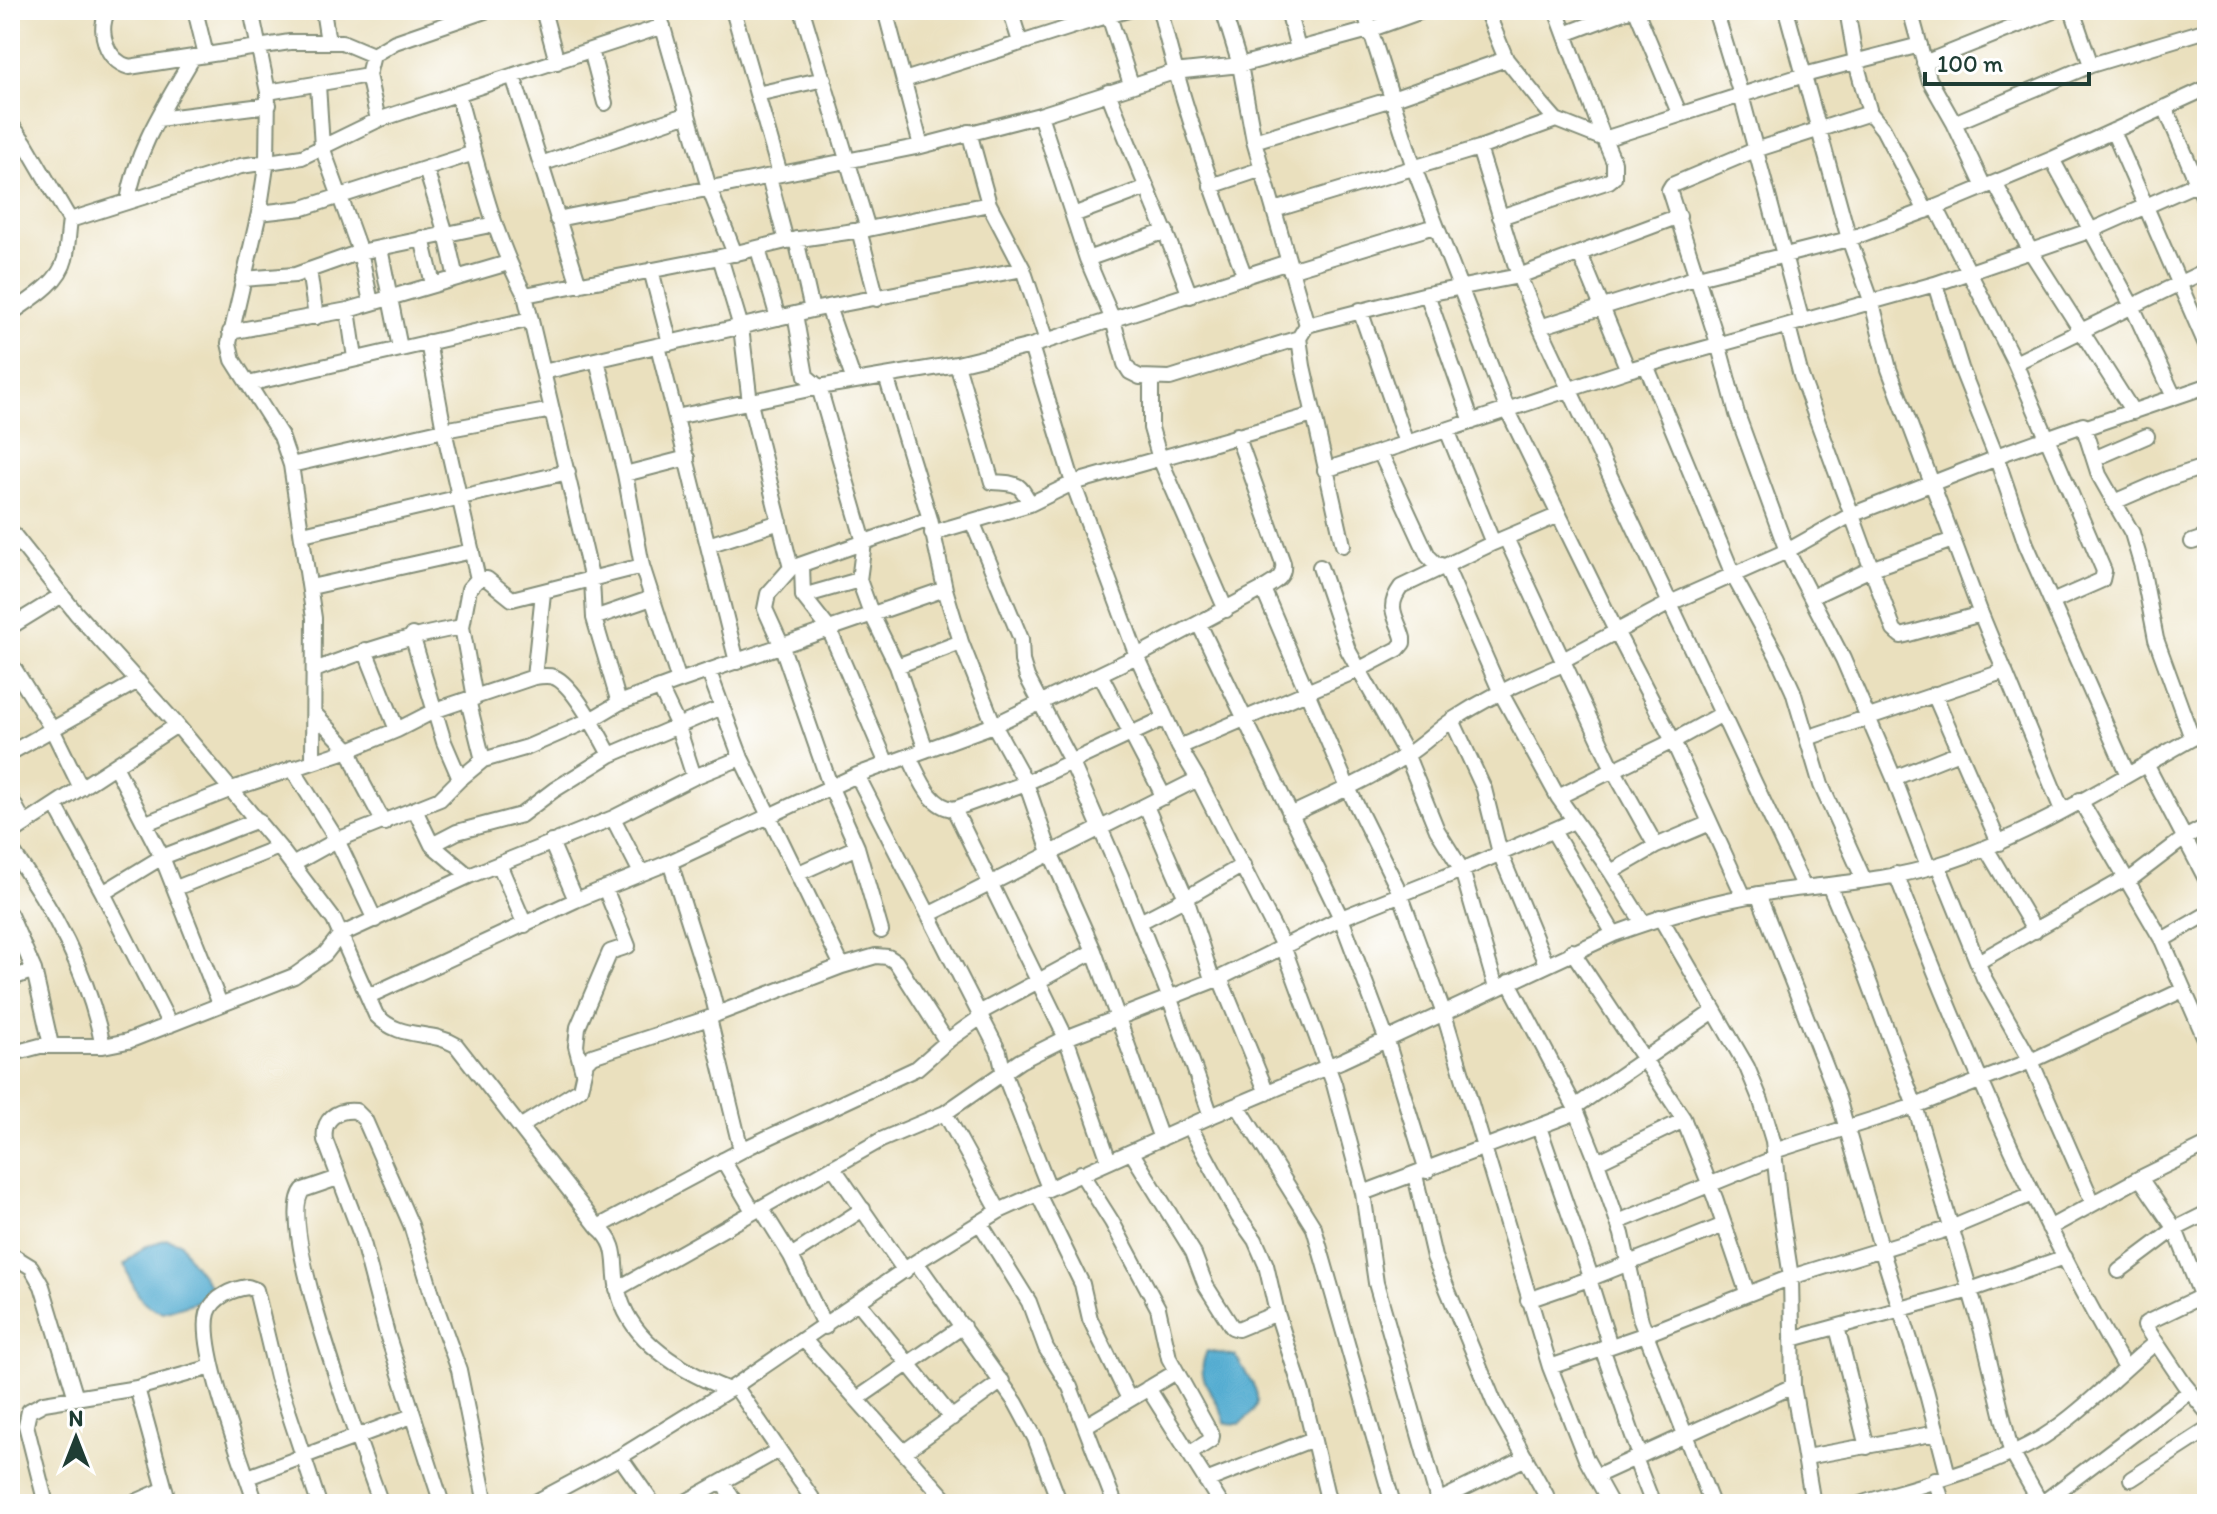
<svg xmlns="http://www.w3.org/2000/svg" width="2217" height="1514" font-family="Itim,sans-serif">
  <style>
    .water { fill: #52acd0; stroke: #387482; stroke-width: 2 }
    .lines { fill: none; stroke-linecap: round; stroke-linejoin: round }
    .minor-casing { stroke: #848e79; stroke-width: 18 }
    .minor { stroke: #fff; stroke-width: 14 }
  </style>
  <rect width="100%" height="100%" fill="#fff"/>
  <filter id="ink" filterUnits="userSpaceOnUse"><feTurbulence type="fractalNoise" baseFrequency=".0125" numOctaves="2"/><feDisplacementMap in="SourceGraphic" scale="16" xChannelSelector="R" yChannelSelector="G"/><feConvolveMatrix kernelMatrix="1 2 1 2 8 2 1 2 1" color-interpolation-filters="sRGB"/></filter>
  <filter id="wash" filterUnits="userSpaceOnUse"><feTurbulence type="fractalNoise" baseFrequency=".006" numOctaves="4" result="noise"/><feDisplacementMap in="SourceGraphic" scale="32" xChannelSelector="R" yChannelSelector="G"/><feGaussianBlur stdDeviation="1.8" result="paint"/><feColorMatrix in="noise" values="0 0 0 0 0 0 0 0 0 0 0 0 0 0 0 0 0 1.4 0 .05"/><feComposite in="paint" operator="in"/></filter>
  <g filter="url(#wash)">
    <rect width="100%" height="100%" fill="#eae0be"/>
    <path class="water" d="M167,1239l14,4 8,15 22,29 1,5 -10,8 -39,12c-24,-5 -31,-28 -38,-48l19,-17z
      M1207,1351l29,5c15,29 37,43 4,68l-15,-1c-6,-29 -33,-40 -18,-72z"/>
  </g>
  <g filter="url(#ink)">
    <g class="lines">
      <defs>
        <path id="minor" d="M108,10c-11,22 -2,50 21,57l161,-25h52l31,13
          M195,10l11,45
          M251,10l17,82 -1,68 -8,53 -30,130 4,17 48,76 10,29 23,153 -1,142
          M323,10l5,32
          M543,10l14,52
          M658,10l51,178 26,66
          M733,10l47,164
          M802,10l66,219
          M885,10l36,136
          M1010,10l10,32
          M1086,10l4,11 38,-11
          M1160,10c21,91 52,180 85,267
          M1223,10l17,55 14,76 53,184
          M1288,10l10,39
          M1364,10l50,158 94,243 108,220 57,110 71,156
          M1486,10l20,49 36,45 14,16 48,19 10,23v15l-5,4 -109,36
          M1556,10l48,129 200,-64 116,-30
          M1636,10l43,103
          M1715,10l26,85 61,227
          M1786,10l63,229 23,64 17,66 92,245 81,196
          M1847,10l9,52 14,51 13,16 43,82
          M1910,10l19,69 25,44 30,64
          M2072,10l19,55
          M2206,10l1,4
          M1109,16l22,68
          M1565,34l64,-24
          M591,50l14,53
          M1924,63l132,-53
          M513,76l66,209
          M904,80l186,-59
          M318,85l4,62 38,105 11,50
          M268,92l100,-17
          M1108,92c26,68 57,135 82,204
          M757,94l67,-15
          M458,95c19,68 34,138 67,200l67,285 2,38 25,85
          M2165,107l42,99
          M1870,113l-115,37 -83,35 -3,5 49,153 19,71 50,137 56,108 51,119 34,89
          M1040,115l47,144 26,61 12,44 5,8 10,5 30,1 129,-40
          M158,119l111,-14
          M378,120l-10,-45 5,-20 22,-13 93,-32
          M10,123l15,20 45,77 171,-54 61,-9 76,-37 285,-94
          M1954,123l137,-58 116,-35
          M2113,131l94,216
          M969,132l20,72 34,65 24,72
          M1254,141l138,-42 114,-40
          M2052,159l80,147 42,91
          M541,164l147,-50
          M426,169l20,65 10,44
          M769,177l17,64
          M1995,183l36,69 102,160
          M1211,186l51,-17
          M128,201c8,-53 39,-98 65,-144
          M1936,207l79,156 89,208 -2,9 -50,22
          M1274,210l205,-62 77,-28
          M259,213l44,-5 171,-55
          M1073,215l72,-27
          M1679,216l-160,60 21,51 264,561
          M557,219l364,-73 119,-31 134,-43 66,-7 129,-35 56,-20
          M859,230l18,69
          M422,238l11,46
          M796,239l16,71
          M380,248l20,100
          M758,249l20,69
          M1580,254l48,116
          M720,257l21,70 9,76 41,165
          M1087,259l79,-28
          M309,270l7,47
          M651,270l19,73
          M1290,270l145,-44
          M243,279l52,-4 65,-23 135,-28
          M1935,284l26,84 35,88 30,88 101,229
          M1427,294l45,128
          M525,295l195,-38 66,-16 82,-12 121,-25
          M828,307l26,74
          M348,310l7,48
          M1360,310l46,133
          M10,314c19,-14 49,-30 55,-55 3,-12 3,-26 5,-39
          M795,314l11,62 13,11 45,155 -5,38 12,33 26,53 29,84
          M1788,326l13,50 93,254 7,6 4,-1 76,-21
          M1540,327l158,-50 151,-38 87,-32 116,-48 155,-71
          M230,332l118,-22 160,-47
          M428,342l16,88 34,149
          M658,346l79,316
          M1031,346l42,137 64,173 42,91 19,32 85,167 51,138 29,109 13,90 63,221
          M597,360l28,114 17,92 37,115
          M2015,363l192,-93
          M957,364l35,118c24,2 27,-1 38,22
          M1646,365l88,212 43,79 16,35 28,94 43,95
          M543,372l269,-62 211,-41
          M886,376l44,143 15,70 16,53 33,83 32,58 24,69 44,99 67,188
          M1151,379v49l9,31 66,151
          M248,384l283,-65
          M676,417l143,-30 138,-23 74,-18 257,-84
          M2084,428l123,-42
          M1447,430l46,113
          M1380,452l48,104 7,7 11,4 55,126 57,104 53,75 32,51
          M1996,456l87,-31 16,50 33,58 10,34 14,72 36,99
          M2096,458l51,-22
          M291,465l153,-35 108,-20
          M1325,470l303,-100 307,-86 157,-54 115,-51
          M625,474l62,-16
          M2114,502l53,-23 40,-13
          M972,521l49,118 1,22 5,16 45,86 49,113 48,120 42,120
          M10,530l66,83 101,112 102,122 55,73 42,95c25,26 53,14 80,30l142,182c23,19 14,37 20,63 11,52 65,82 111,100
          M932,533l98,-29 43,-21 240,-68
          M303,534l265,-62
          M1506,538l107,231 43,77
          M2192,542l15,-5
          M708,545l72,-23
          M1343,545l-40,-179 -4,-28 8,-13 120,-31 92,-18 -40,-128
          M802,565l1,31 26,33 58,135
          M1320,567l28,83 59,106 30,74 25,40 34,118
          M478,579h9l25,20 130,-33
          M311,587l161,-36
          M1263,589l85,199 52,105 44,121 106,353 36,92 25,45
          M803,596l56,-16
          M1811,597l62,-29 80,-28
          M594,618l58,-20
          M1199,624l142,294 45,120 41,133
          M10,627l52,-32
          M462,627l13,71
          M412,635l32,107 16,37
          M365,650l32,80
          M1563,660l107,-57 117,-52 64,-36 146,-57
          M10,662l42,67 29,59
          M897,666l64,-24
          M315,670c50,-20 94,-34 147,-43l7,-38 9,-10
          M709,672l32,86 101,208
          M1100,674l64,123
          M534,677l9,-84
          M660,688l17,36 17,53
          M1934,694l65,149
          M468,700l15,60
          M314,713l35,37 14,34 21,39
          M1452,720l32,69 16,64 46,111
          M1807,738l198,-67
          M1179,747l179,-77 40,-21 5,-6v-5c-6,-22 -18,-29 -2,-51l92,-44 66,-28
          M10,753l128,-72
          M909,757c11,20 20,50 45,52l72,-26 139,-65
          M2146,764l61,117
          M115,766l47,91 58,147
          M292,768l45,72 38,80
          M857,775l142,277 5,22 45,114
          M1894,778l65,-26
          M10,797l15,27
          M1558,797l115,-56 49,-27
          M2080,800l82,140 45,103
          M55,805l48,88 67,132
          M1146,806l40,92 57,-33
          M954,809l112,229 43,123
          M415,810l17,35 37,31
          M1290,815c39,-18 79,-36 115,-59 18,-11 32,-26 49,-37 35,-23 72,-40 110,-55
          M613,818l28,55
          M146,823l86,-34 117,-39 48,-20 39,-20 98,-33c7,-1 14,-2 20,0 19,7 46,59 56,78
          M1553,831l61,103
          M10,834l167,-109
          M551,842l25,58
          M432,845l25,-13 64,-17 33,-25 56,-35 112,-48
          M10,848c43,60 78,124 93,198
          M1986,848l49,83
          M670,862l42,132 5,20 -8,4 32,132
          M499,864l26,61
          M292,865l45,-25 103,-41 20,-20 23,-19 45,-13 64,-28 27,-16 60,-22 266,-92
          M1938,865l46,113 47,83 62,142
          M1611,872l45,-26 54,-23
          M799,873l58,-26
          M1896,874c66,169 137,337 229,494
          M2128,881l55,-42 24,-13
          M1829,885l33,78 53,143 67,225 29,120 30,53
          M176,888l103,-41
          M103,893l59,-36 96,-37
          M1758,894l80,204 47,163 41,129 22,85
          M930,914l268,-135
          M10,915l24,55 17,75
          M1660,917l87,150 14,34 12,40 6,59 12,77 2,109 20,118
          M1140,922l46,-24 26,81 8,-1 47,115
          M881,931l-24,-84 -26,-59 -50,-144 -16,-35 3,-15 23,-26 139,-49
          M2162,940l45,-26
          M1572,951l111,167 32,80 32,94
          M1978,962l148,-84
          M10,979l24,-9
          M1509,982l66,125 22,55 25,72 19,87 71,183
          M369,996l207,-96 94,-38 187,-87 137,-50 143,-69 126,-67c12,-8 22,-11 20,-26l-46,-128
          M979,1013l115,-62
          M717,1014l125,-48 34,-10 12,1 8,5 51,80
          M10,1054l30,-8h63l25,-5 166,-65 31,-22 15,-19 129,-59 144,-58 81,-41 47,-19
          M583,1072l-7,-26 2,-19 32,-75 18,-6 -23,-58
          M1238,1106l76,122 79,276
          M1575,1107l139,-96
          M945,1113l54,98
          M520,1127l60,-38 6,-27 6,-6 117,-38
          M1190,1127l48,89 17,24 11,25 11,48 26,82 26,109
          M1539,1127l52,150
          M1774,1151l141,-45 116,-45 152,-71
          M1132,1153l61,99 13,34 26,41 6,2 39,-16
          M723,1160l30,51
          M1597,1162l87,-42
          M833,1167l72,104
          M1081,1173l31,49 46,86 11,50 43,78 -1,4 -22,14
          M1415,1175l19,82 60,145 52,93 3,9
          M338,1178l-35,12c-29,33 62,267 78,314
          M2140,1178l35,51 32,81
          M1363,1193l214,-81
          M1038,1194l44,90 8,35 39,80
          M761,1208l30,48 34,71
          M1618,1222l157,-64
          M980,1223l49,79 17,46 24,39 45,117
          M598,1227l152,-81 167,-78 33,-29 31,-22
          M2049,1228l91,-50 67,-33
          M10,1254l21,13 11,19 34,112
          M791,1256l72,-47
          M916,1262l100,141 19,35 25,66
          M2119,1271l56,-42 32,-16
          M1589,1279l21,67
          M617,1289l264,-149 64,-27 75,-52 46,-23 154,-60 121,-60 121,-48 112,-49
          M2202,1296l-56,27 -1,3 39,58 23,28
          M1528,1300l61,-21 135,-54
          M859,1303l93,115
          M1837,1327l30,120
          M1792,1339l178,-49 95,-33
          M805,1341l145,163
          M1602,1348l38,108
          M1550,1367l96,-33 145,-57 160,-49 81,-34
          M735,1386l81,118
          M137,1388l32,116
          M1148,1388l73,116
          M857,1399l106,-73
          M1085,1426l91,-54
          M904,1452l98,-71
          M620,1457l33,47
          M1806,1457l131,-24
          M1635,1458l18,46
          M1596,1476l197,-90
          M248,1477l164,-61
          M1935,1479l8,25
          M2131,1479l76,-49
          M1206,1481l107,-42
          M722,1482l14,22
          M1438,1501l88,-43
          M46,1504l-20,-79 3,-14 15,-8 93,-15 75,-21
          M131,1504l34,-15
          M256,1504c-13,-40 -58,-155 -48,-191 5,-16 25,-24 40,-26l8,3 21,87 42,127
          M442,1504l-55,-170 -26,-99 -36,-95c-3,-20 11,-31 31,-29l9,9 46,105 23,76 25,69 27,134
          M532,1504l88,-47 115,-71 181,-124 83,-51 212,-95 130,-55 273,-127c49,-18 100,-33 152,-41 58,-9 119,-11 175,-29 91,-28 182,-88 266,-134
          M682,1504l97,-54
          M1860,1504c57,-18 132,-36 183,-67 41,-26 75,-64 112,-94
          M2041,1504l148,-112"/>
      </defs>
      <use href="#minor" class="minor-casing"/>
      <use href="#minor" class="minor"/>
    </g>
  </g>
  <rect width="2217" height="1514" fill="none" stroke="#fff" stroke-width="40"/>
  <g transform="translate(76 1438)" stroke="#ffffff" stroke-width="6" paint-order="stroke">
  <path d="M0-6L14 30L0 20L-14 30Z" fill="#1f3d34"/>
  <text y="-12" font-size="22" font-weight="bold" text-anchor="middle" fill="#1f3d34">N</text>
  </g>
  <path d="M1925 72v12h164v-12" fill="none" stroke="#1f3d34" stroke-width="4"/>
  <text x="1937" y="72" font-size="24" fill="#1f3d34" stroke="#ffffff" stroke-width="6" paint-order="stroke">100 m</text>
</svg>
